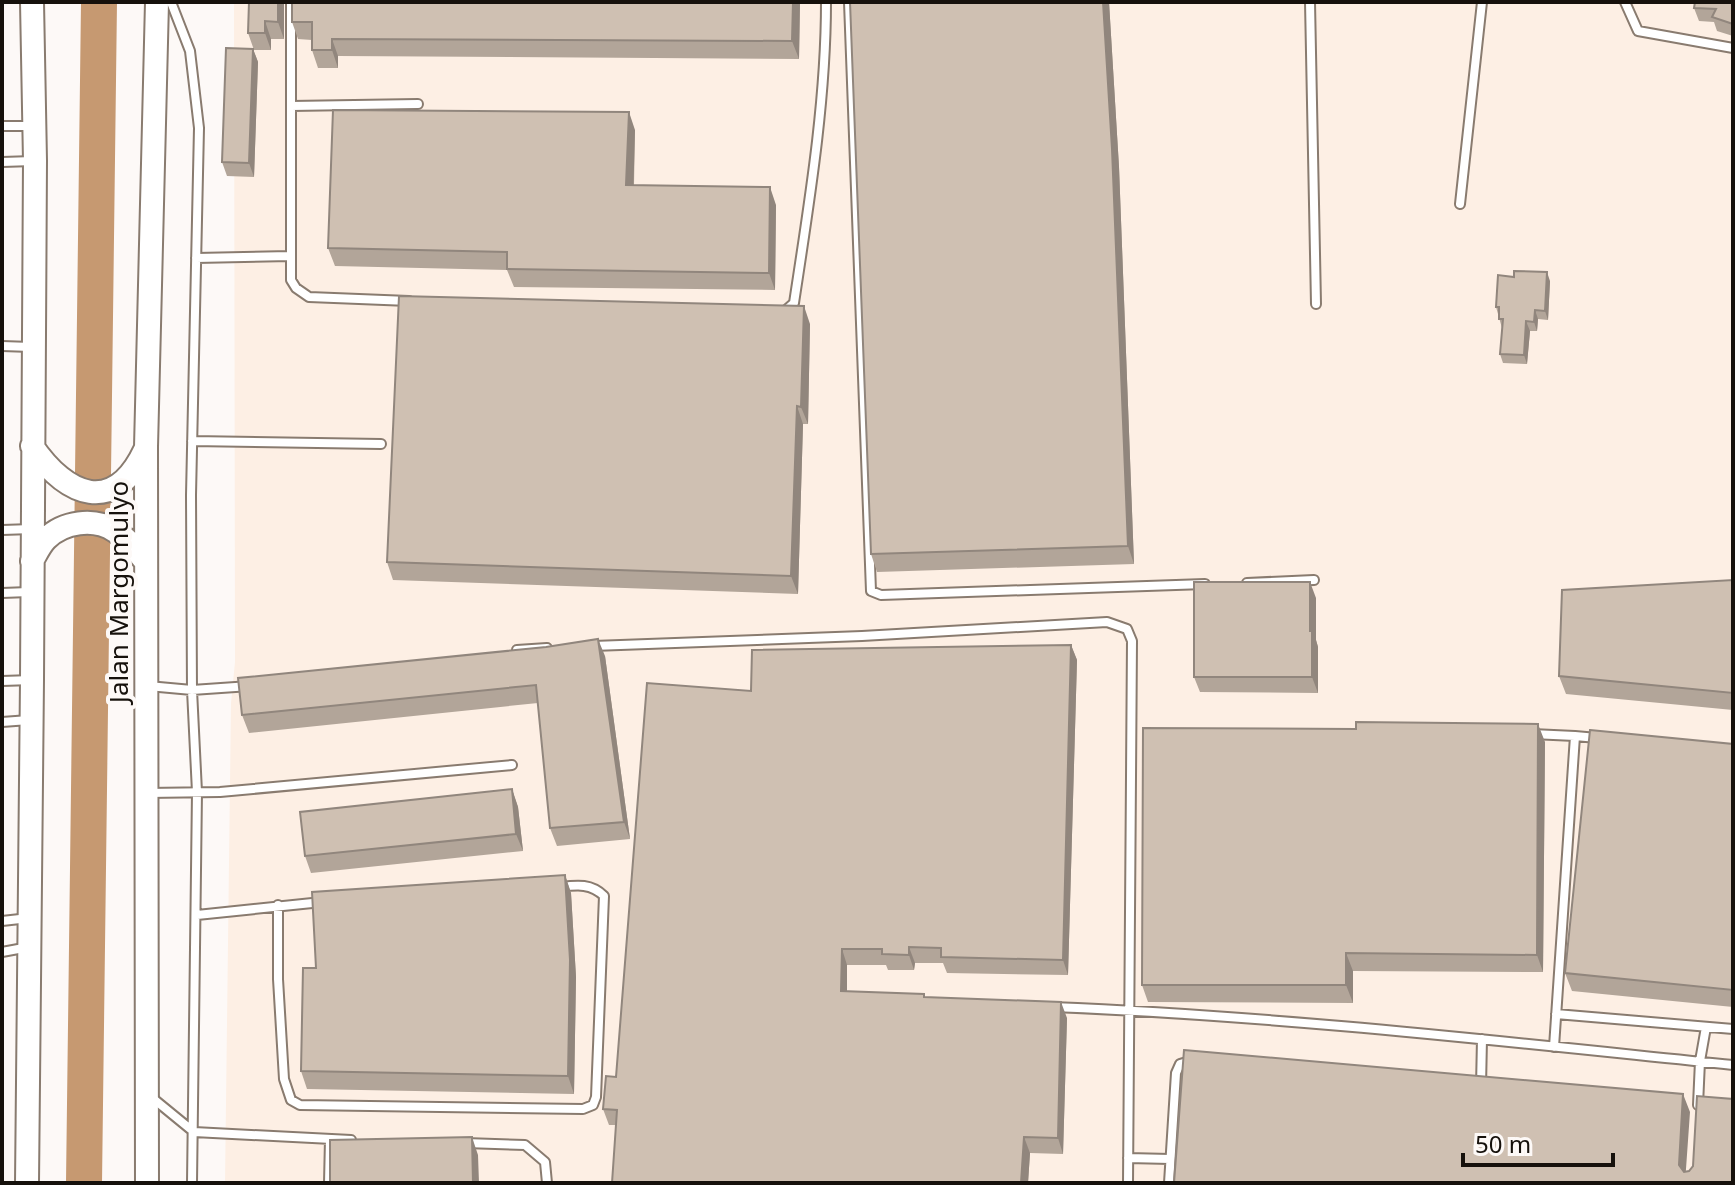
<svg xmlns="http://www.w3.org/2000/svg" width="1735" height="1185" font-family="'Noto Sans',sans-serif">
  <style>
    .built { fill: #fdefe4 }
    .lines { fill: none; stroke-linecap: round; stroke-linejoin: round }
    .river { stroke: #c69971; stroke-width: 36 }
    .lane-casing { stroke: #897b6f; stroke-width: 12 }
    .secondary-casing { stroke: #897b6f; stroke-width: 26 }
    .lane { stroke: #fff; stroke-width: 8 }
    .secondary { stroke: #fff; stroke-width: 22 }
    .wall { fill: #b2a599 }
    .shaded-wall { fill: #91867d }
    .building { fill: #cfc0b2; stroke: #91867d; stroke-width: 2 }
    .labels { text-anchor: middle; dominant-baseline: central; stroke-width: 8; stroke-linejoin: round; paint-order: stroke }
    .street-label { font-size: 26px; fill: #16110c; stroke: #fdf9f7 }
  </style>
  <rect width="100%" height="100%" fill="#fdf9f7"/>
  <path class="built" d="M234,2h1499v1181h-1508l6,-480 4,-41z"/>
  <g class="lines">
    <path class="river" d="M84,1183l15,-1181"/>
    <defs>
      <path id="lane" d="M171,2l19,49 9,77 -8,367 1,195 5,102 -5,391
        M291,2v278l5,8 13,9 100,4
        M849,2l22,589 10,4 324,-11
        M1310,2l6,302
        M1625,2l13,29 95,17
        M291,106l127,-2
        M2,126h31
        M2,162l31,-1
        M1460,204l22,-202
        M196,258l94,-2
        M786,310l8,-7c15,-99 32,-201 32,-301
        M2,346l29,1
        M192,441l189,3
        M2,530l30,-1
        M1247,583l67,-3
        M2,593l27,-1
        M593,646l269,-10 245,-14 20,7 5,12 -4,542
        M517,650l30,-2
        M2,681l30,-1
        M148,686l44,4 58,-4
        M2,722l27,-2
        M1532,734l43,2
        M147,793l73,-1 292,-27
        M278,905v74l6,100 7,21 9,5 283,4 10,-4 3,-8 8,-201c-13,-13 -27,-11 -45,-9
        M197,915l125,-13
        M2,921l27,-3
        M2,952l27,-5
        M1052,1007c228,9 455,35 681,58
        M1556,1014l177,15
        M1554,1047l21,-311 22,2
        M1481,1086l1,-47
        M150,1096l44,36 157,8
        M1698,1105l2,-44 6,-34
        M465,1143l60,2 20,17 2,21
        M1128,1158l42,1
        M329,1183l1,-44
        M1169,1183l7,-110 4,-9 10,-3"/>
      <path id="secondary" d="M32,446c35,51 82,70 113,4
        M32,561c4,-7 8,-16 14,-22 17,-17 48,-22 69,-8 12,7 22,20 31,31
        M27,1183l5,-503 3,-519 -3,-159
        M147,1183l-1,-736 11,-445"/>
    </defs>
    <use href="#lane" class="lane-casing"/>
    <use href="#secondary" class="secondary-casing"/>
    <use href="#lane" class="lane"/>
    <use href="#secondary" class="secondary"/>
  </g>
  <path class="wall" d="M249,2h35v37h-13v11h-17l-6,-17z
    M292,2h508l-1,57 -461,-3v12h-20l-6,-18v-10l-14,-1 -6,-17z
    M850,2h259l10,165 15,397 -257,8 -6,-18z
    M1733,2v34l-16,-5 -3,-9 -15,-1 -5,-13z
    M253,49l5,13 -4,115 -27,-1 -5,-14z
    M635,130l-1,55 142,20 -1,85 -261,-3 -7,-17 -172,-4 -7,-18z
    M1550,281l-2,39 -10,-1 -1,12h-7l-3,33 -24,-1 -3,-9 2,-26 -6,-21z
    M810,324l-2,100h-5l-5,170 -405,-14 -6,-18z
    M1733,580v130l-167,-16 -7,-18z
    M1316,598v42l2,7v46l-118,-1 -6,-15z
    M1071,645l6,15 -9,315 -121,-2 -4,-10h-28l-1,7h-26l-2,-5h-39v26l78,6 142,21 -4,136 -33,-1 -2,30h-416l4,-58h-7l-6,-16 13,-32 135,-386z
    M605,656l25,183 -73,7 -7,-18 -12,-125 -289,30 -7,-18z
    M1545,742l-2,230 -190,-1v32l-205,-1 -6,-17z
    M1733,744v263l-161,-16 -7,-18z
    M512,789l6,18 5,44 -212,22 -6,-17z
    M565,875l6,18 5,84 -2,117 -267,-5 -6,-18 15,-103z"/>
  <path class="shaded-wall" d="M278,2h6v37l-6,-17z
    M793,2h7l-1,57 -7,-18z
    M1103,2h6l10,165 15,397 -6,-18z
    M265,21l6,18v11l-6,-17z
    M332,39l6,17v12l-6,-18z
    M253,49l5,13 -4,115 -5,-14z
    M629,112l6,18 -2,73 -7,-18z
    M770,187l6,18 -1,85 -6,-17z
    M1547,272l3,9 -2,39 -3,-9z
    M804,306l6,18 -2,100 -7,-17z
    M1535,310l3,9 -1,12 -3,-9z
    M1526,321l4,10 -3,33 -3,-9z
    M797,406l6,18 -5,170 -7,-18z
    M1310,582l6,16v42l2,7v46l-6,-16 -2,-46z
    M598,639l7,17 25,183 -6,-17z
    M1071,645l6,15 -9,315 -5,-15z
    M1538,724l7,18 -2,230 -6,-17z
    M512,789l6,18 5,44 -7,-17z
    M565,875l6,18 5,84 -2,117 -6,-18z
    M909,947l6,16 -1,7 -5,-15z
    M842,949l5,16v42l-6,-16z
    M1346,953l7,18v32l-7,-18z
    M1061,1002l6,16 -4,136 -5,-16z
    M1683,1094l7,18 -5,71 -6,-18z
    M472,1137l6,18 1,28h-6z
    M1024,1137l6,16 -2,30h-7z"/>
  <path class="building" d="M249,2h29v20l-13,-1v12h-17z
    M292,2h501l-1,39 -460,-2v11h-20v-28h-20z
    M850,2h253l9,147 16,397 -257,8z
    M1695,2h38v22l-21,-7 4,-8 -22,-1z
    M226,48l27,1 -4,114 -27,-1z
    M333,110l296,2 -3,73 144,2 -1,86 -262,-4v-17l-179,-4z
    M1514,271l33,1 -2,39 -10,-1 -1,12 -8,-1 -2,34 -24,-1 3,-35h-4v-12h-3l2,-32 16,2z
    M399,296l405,10 -3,101 -4,-1 -6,170 -404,-14z
    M1733,580v113l-174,-17 3,-86z
    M1194,582h116v49h2v46h-118z
    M598,639l26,183 -74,6 -14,-143 -294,30 -4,-37 308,-31z
    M1071,645l-8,315 -122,-3v-9l-32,-1v8l-27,-1v-5h-40l-1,42 83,3v3l137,5 -3,136 -34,-1 -3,46h-409l5,-73 -14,-1 3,-33 10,1 31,-394 104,8 1,-41z
    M1356,722l182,2 -1,231 -191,-2v32h-204l1,-257 213,1z
    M1590,730l143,14v246l-168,-17z
    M512,789l4,45 -211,22 -5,-44z
    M565,875l5,85 -2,116 -267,-5 2,-103h13l-4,-76z
    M1184,1050l499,44 -4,71 5,7 5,-1 4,-5 4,-70 36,3v84h-559z
    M472,1137l1,46h-143v-43z"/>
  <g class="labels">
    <g class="street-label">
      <text transform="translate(118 592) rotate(-90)">Jalan Margomulyo</text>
    </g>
  </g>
  <rect width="1735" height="1185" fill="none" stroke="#16110c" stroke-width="8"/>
  <path d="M1463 1153v12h150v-12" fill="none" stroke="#16110c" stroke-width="4"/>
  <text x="1475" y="1153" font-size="24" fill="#16110c" stroke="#fdf9f7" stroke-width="6" paint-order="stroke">50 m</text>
</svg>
